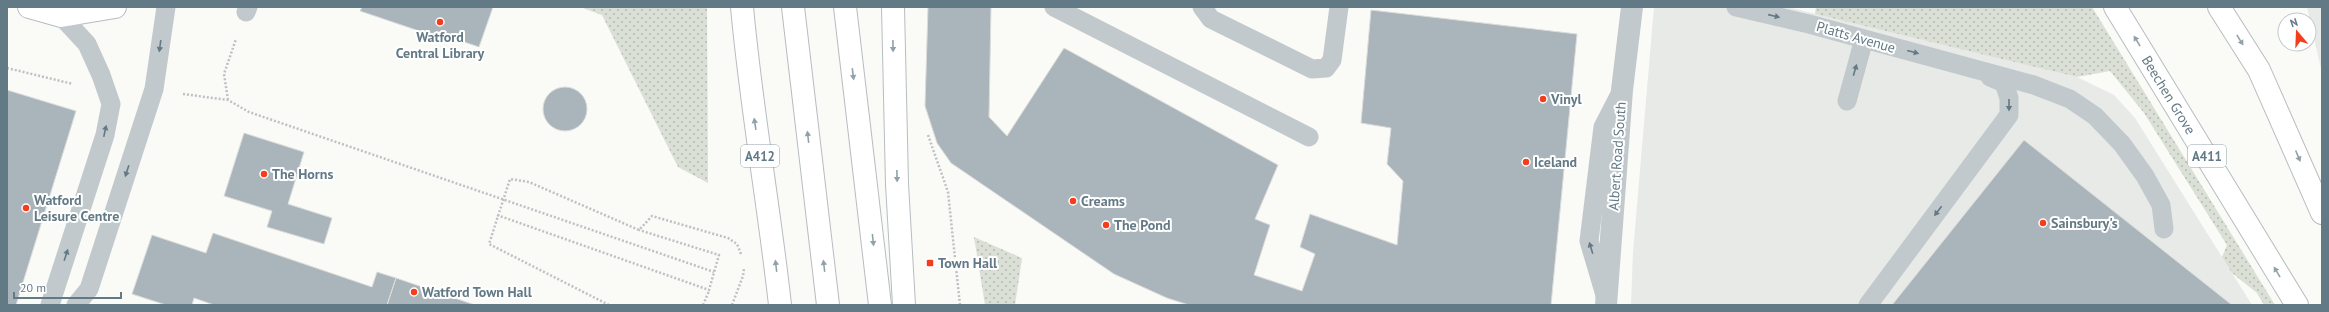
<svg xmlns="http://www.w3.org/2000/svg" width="2329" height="312" font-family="'PT Sans',sans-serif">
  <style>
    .built { fill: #e8eae8 }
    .grass { fill: url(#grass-dots) }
    .building { fill: #a9b5bb; stroke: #dcdcda }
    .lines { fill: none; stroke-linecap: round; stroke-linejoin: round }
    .primary-casing { stroke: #b6bdc1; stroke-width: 24 }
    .path { stroke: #bdc1c4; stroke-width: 2.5; stroke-dasharray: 2 2; stroke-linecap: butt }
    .service { stroke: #c2c9cc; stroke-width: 19 }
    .minor { stroke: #c2c9cc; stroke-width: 22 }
    .primary { stroke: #fff; stroke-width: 22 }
    .oneway { fill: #627986 }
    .oneway2 { fill: #91a1aa }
    .poi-dot { fill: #f53d1d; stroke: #fff; stroke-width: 1.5 }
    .labels { text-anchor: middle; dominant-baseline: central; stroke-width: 4; stroke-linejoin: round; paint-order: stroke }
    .shield { fill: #fff; stroke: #91a1aa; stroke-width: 1 }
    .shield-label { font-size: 13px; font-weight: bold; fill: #627986 }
    .poi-label { font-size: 14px; font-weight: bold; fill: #627986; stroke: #fff; text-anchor: start }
    .street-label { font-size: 14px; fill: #627986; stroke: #fff }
  </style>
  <defs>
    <pattern id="grass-dots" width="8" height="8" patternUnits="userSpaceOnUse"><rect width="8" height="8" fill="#dae0d6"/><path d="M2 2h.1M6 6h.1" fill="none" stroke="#b4bab3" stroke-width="1.8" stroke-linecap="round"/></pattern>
  </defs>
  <rect width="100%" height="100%" fill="#fafaf7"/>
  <path class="built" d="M1654,7h133l290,70 37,18 21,23 117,187h-621l2,-53z
    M2307,7h15v66z"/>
  <path class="grass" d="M580,7h127l1,176 -30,-16 -76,-152z
    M1816,7h276l183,298h-11l-7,-12 -25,-20 -10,-16 5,-12 -83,-132 -34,-42 -33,6 -262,-63z
    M974,237l48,21 -7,47h-30z"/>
  <path class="building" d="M362,7h131l-14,40 -41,-14 -1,4 -77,-26z
    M928,7h63l-2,110 18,19 57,-88 214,117 -23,54 15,6 -16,50 48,16 13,-37 -15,-7 10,-33 87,31 6,-64 -16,-17 4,-36 -30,-5 10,-113 206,24 -26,271h-362l-22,-7 -53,-24 -163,-111 -14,-20 -12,-37z
    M543 109a22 22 0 1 1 44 0a22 22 0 1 1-44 0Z
    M7,90l69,21 -60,194h-9z
    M244,133l60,19 -16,52 44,14 -8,26 -57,-17 5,-16 -48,-15z
    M2024,140l208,165h-340z
    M213,233l159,54 5,-15 19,6 -9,27h-173l-20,-7 -2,7h-26l-34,-11 20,-59 54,18z
    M396,278l79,27h-88z"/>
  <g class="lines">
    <defs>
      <g id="primary">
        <path d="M29,7l32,9 54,-9"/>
        <path d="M742,7c9,100 27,198 38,298"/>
        <path d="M793,7l35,298"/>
        <path d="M845,7l35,298"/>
        <path d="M893,7l4,177 7,121"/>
        <path id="s1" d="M2115,7l182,298"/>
        <path d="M2219,7l40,63 63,143"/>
      </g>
    </defs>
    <use href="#primary" class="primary-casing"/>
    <path class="path" d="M7,68l66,16
      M183,94l45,6 21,12 465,160
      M228,100l-4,-26 12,-35
      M928,135l20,57 12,113
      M497,215l212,75 10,-35 -80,-25
      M609,305l-120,-61 21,-65 19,3 110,48 13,-14 76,22 9,6 4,10
      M703,305l6,-14
      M732,305l11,-29 1,-8"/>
    <path class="service" d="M1054,7l255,130
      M1202,7l9,12 101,50 14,-1 6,-8 7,-53
      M1736,7l73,17 225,61 36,14 25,17 27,28 23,32 16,29 3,24
      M246,12l2,-5
      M1847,101l17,-62
      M1605,295l-16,-54 14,-114 18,-35
      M50,305l55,-170 6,-31 -10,-29 -14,-31 -26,-28
      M76,305l13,-16 65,-200 12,-82
      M1868,305l141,-190v-17l-5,-15 -14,-6"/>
    <path class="minor" d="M1606,305l16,-215 10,-83"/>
    <use href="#primary" class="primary"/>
  </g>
  <defs><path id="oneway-solid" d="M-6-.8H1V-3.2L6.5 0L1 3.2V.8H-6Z"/></defs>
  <g class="oneway">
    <use href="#oneway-solid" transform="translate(1774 16) rotate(13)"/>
    <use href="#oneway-solid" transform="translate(160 46) rotate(98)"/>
    <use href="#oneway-solid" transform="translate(1913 52) rotate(15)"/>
    <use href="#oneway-solid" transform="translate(1855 70) rotate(-74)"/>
    <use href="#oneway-solid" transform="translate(2009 105) rotate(90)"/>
    <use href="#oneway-solid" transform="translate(105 131) rotate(-78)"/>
    <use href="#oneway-solid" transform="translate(127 171) rotate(108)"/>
    <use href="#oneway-solid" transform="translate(1938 211) rotate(127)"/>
    <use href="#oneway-solid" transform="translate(1591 248) rotate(-107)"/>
    <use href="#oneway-solid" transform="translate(66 255) rotate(-72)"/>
  </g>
  <g class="oneway2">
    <use href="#oneway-solid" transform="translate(2240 40) rotate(58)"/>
    <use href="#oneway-solid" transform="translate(2137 41) rotate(-121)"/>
    <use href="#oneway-solid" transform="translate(893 46) rotate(89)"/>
    <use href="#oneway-solid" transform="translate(853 74) rotate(83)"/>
    <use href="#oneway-solid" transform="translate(755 124) rotate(-99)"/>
    <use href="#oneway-solid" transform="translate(808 137) rotate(-97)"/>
    <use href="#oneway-solid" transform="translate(2298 156) rotate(67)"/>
    <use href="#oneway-solid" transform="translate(897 176) rotate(89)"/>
    <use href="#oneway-solid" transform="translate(873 240) rotate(84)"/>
    <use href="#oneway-solid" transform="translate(776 266) rotate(-97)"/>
    <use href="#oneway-solid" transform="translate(824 266) rotate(-97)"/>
    <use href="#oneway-solid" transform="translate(2277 272) rotate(-121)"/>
  </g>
  <g class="poi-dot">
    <circle cx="440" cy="22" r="4"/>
    <circle cx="1543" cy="99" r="4"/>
    <circle cx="1526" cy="162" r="4"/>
    <circle cx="264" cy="174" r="4"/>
    <circle cx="1073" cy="201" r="4"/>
    <circle cx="26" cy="208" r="4"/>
    <circle cx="2043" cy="223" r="4"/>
    <circle cx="1106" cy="225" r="4"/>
    <rect x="926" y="259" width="8" height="8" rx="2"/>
    <circle cx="414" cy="292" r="4"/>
  </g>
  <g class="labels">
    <g class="shield">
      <rect x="741" y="145" width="38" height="22" rx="3"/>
      <rect x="2188" y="145" width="38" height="22" rx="3"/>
    </g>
    <g class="shield-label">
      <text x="760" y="156">A412</text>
      <text x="2207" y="156">A411</text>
    </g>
    <g class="poi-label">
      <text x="440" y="37" text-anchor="middle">Watford<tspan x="440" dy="16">Central Library</tspan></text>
      <text x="1551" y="99">Vinyl</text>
      <text x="1534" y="162">Iceland</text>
      <text x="272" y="174">The Horns</text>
      <text x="34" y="200">Watford<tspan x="34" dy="16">Leisure Centre</tspan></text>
      <text x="1081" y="201">Creams</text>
      <text x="2051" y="223">Sainsbury's</text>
      <text x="1114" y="225">The Pond</text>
      <text x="938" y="263">Town Hall</text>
      <text x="422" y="292">Watford Town Hall</text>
    </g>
    <g class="street-label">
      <text transform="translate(1856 37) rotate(16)">Platts Avenue</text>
      <text stroke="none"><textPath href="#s1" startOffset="103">Beechen Grove</textPath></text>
      <text transform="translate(1617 156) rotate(-86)">Albert Road South</text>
    </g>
  </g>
  <rect width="2329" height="312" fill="none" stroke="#627986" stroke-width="16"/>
  <g transform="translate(2297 32) rotate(341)"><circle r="19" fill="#ffffff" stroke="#c0c9cf"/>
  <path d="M0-3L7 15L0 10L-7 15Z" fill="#f53d1d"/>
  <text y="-6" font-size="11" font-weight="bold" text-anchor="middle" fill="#627986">N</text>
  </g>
  <path d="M14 292v6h107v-6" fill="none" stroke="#627986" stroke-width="2"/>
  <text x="20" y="292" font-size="12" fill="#627986" stroke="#ffffff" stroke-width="3" paint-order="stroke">20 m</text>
</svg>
